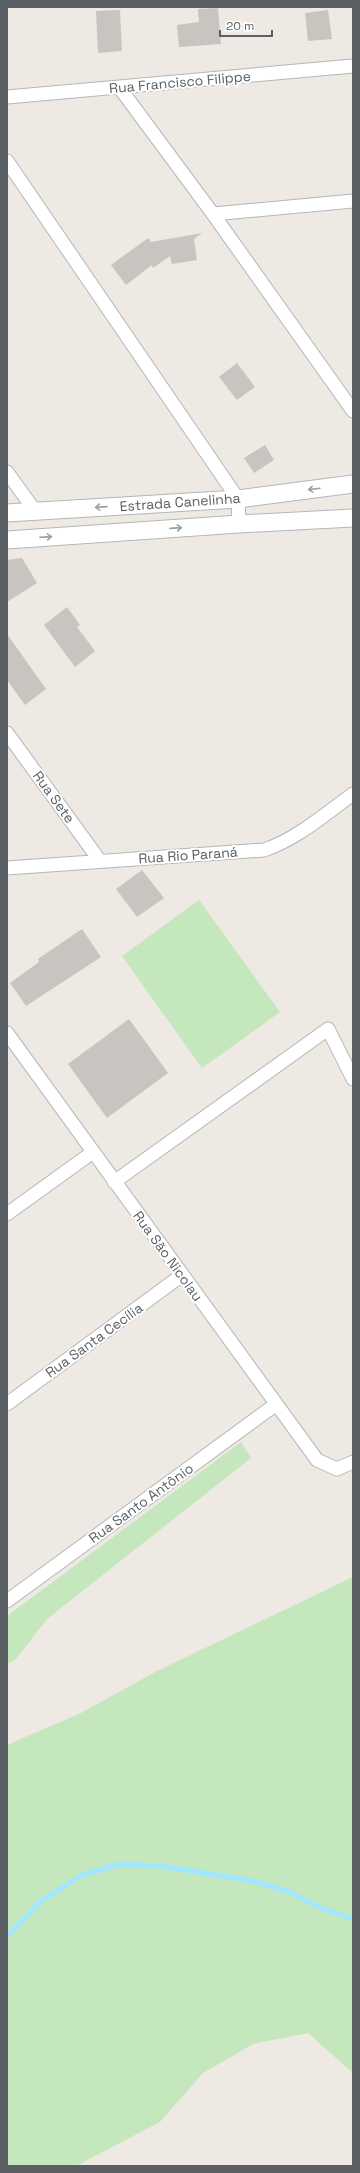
<svg xmlns="http://www.w3.org/2000/svg" width="360" height="2173" font-family="'Space Grotesk',sans-serif">
  <style>
    .green { fill: #c5e7bd }
    .lines { fill: none; stroke-linecap: round; stroke-linejoin: round }
    .stream { stroke: #a1e7ff; stroke-width: 5 }
    .building { fill: #c9c4bf }
    .minor-casing { stroke: #b3b7ba; stroke-width: 15 }
    .tertiary-casing { stroke: #b3b7ba; stroke-width: 19 }
    .minor { stroke: #fff; stroke-width: 13 }
    .tertiary { stroke: #fff; stroke-width: 17 }
    .oneway { stroke: #9ca0a2 }
    .labels { text-anchor: middle; dominant-baseline: central; stroke-width: 4; stroke-linejoin: round; paint-order: stroke }
    .street-label { font-size: 14px; fill: #5a6064; stroke: #fff }
  </style>
  <rect width="100%" height="100%" fill="#eee9e2"/>
  <path class="green" d="M199,900l81,112 -78,56 -80,-112z
    M241,1442l10,16 -204,161 -31,40 -9,5v-48z
    M353,1577v496l-45,-40 -55,11 -50,29 -43,49 -84,44h-69v-421l74,-32 76,-42z"/>
  <g class="lines">
    <path class="stream" d="M7,1936l34,-35 41,-26 37,-11 42,2 92,15 37,11 31,16 32,11"/>
  </g>
  <path class="building" d="M218,8l3,36 -42,3 -2,-22 22,-3 -1,-13z
    M120,10l2,41 -24,2 -2,-42z
    M328,10l4,29 -24,2 -3,-28z
    M202,233l-8,6 3,21 -25,4 -2,-8 -17,12 -1,-3 -26,20 -15,-20 37,-27 3,4z
    M237,363l18,24 -18,13 -18,-23z
    M265,445l9,15 -20,13 -10,-15z
    M22,558l15,25 -30,19v-42z
    M67,607l13,18 -3,2 18,24 -20,16 -31,-42z
    M7,634l39,55 -21,16 -18,-25z
    M142,870l22,28 -27,19 -21,-28z
    M82,929l19,28 -75,49 -16,-23 29,-21 -1,-3z
    M129,1019l39,54 -61,45 -39,-54z"/>
  <g class="lines">
    <defs>
      <path id="minor" d="M119,87l94,127 140,197
        M7,97l346,-31
        M7,161l231,338 1,25
        M213,214l140,-13
        M7,472l28,39
        M7,733l93,128
        M7,868l257,-18c33,-11 61,-36 89,-56
        M7,1033l310,427 20,9 16,-7
        M114,1182l214,-153 25,50
        M7,1214l86,-62
        M7,1404l175,-129
        M7,1601l268,-196"/>
      <path id="tertiary" d="M7,513l231,-14 115,-15
        M7,540l232,-16 114,-6"/>
    </defs>
    <use href="#minor" class="minor-casing"/>
    <use href="#tertiary" class="tertiary-casing"/>
    <use href="#minor" class="minor"/>
    <use href="#tertiary" class="tertiary"/>
  </g>
  <defs><path id="oneway-shaft" d="M-6 0H5M1.5-3L5.5 0L1.5 3" fill="none" stroke-width="1.6" stroke-linecap="round" stroke-linejoin="round"/></defs>
  <g class="oneway">
    <use href="#oneway-shaft" transform="translate(314 489) rotate(173)"/>
    <use href="#oneway-shaft" transform="translate(101 507) rotate(176)"/>
    <use href="#oneway-shaft" transform="translate(176 528) rotate(-4)"/>
    <use href="#oneway-shaft" transform="translate(46 537) rotate(-4)"/>
  </g>
  <g class="labels">
    <g class="street-label">
      <text transform="translate(180 82) rotate(-5)">Rua Francisco Filippe</text>
      <text transform="translate(180 502) rotate(-4)">Estrada Canelinha</text>
      <text transform="translate(54 797) rotate(54)">Rua Sete</text>
      <text transform="translate(188 855) rotate(-4)">Rua Rio Paraná</text>
      <text transform="translate(168 1256) rotate(54)">Rua São Nicolau</text>
      <text transform="translate(94 1340) rotate(-36)">Rua Santa Cecília</text>
      <text transform="translate(141 1503) rotate(-36)">Rua Santo Antônio</text>
    </g>
  </g>
  <rect width="360" height="2173" fill="none" stroke="#5a6064" stroke-width="16"/>
  <path d="M220 30v6h52v-6" fill="none" stroke="#5a6064" stroke-width="2"/>
  <text x="226" y="30" font-size="12" fill="#5a6064" stroke="#ffffff" stroke-width="3" paint-order="stroke">20 m</text>
</svg>
